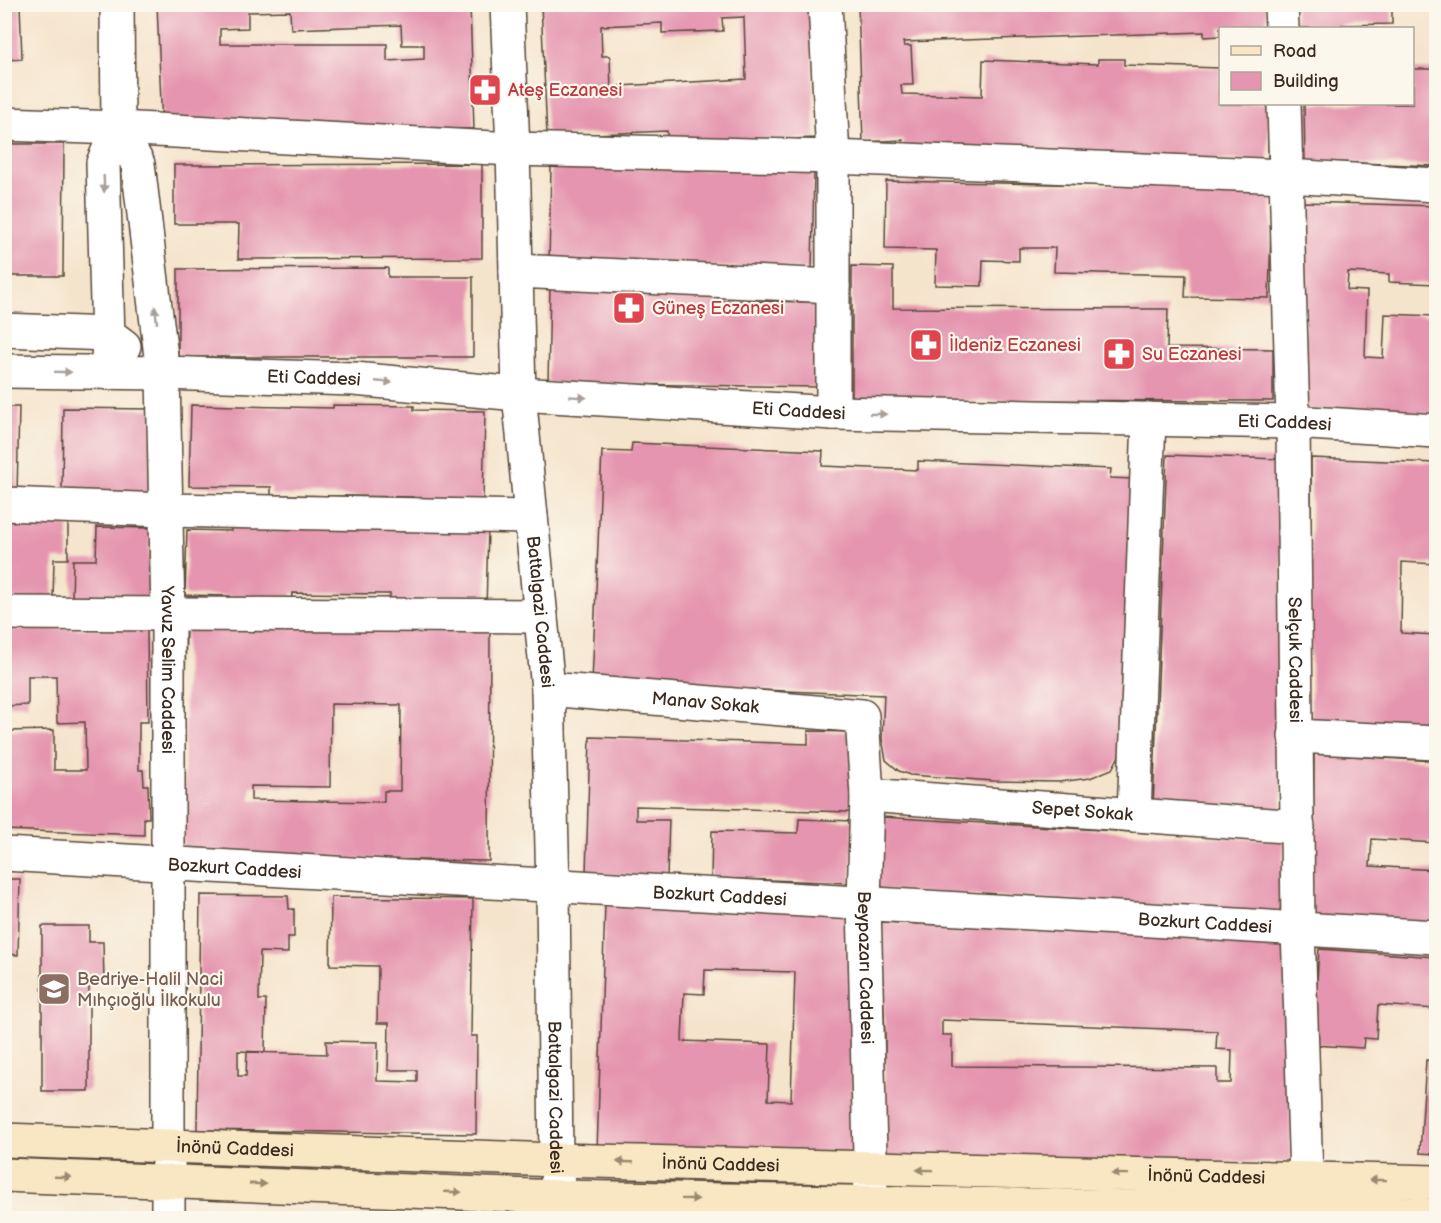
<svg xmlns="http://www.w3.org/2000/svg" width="1441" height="1223" font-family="'Balsamiq Sans',sans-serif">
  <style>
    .building { fill: #e595af; fill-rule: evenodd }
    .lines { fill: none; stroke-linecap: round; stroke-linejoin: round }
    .minor-casing { stroke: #574638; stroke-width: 36 }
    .tertiary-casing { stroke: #574638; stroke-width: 36 }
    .secondary-casing { stroke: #574638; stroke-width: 36 }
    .minor { stroke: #fff; stroke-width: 33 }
    .tertiary { stroke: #fff; stroke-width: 33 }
    .secondary { stroke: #f9e7c3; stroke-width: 33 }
    .oneway { fill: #a79f9a }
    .oneway2 { fill: #9a8870 }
    .labels { text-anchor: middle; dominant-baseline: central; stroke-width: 4.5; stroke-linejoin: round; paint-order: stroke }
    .health-label { font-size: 18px; fill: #be3a42; stroke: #fbf7ec; text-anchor: start }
    .street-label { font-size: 18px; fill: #3b2a1e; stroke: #fbf7ec }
    .education-label { font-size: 18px; fill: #785e54; stroke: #fbf7ec; text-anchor: start }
  </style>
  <rect width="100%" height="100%" fill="#fbf7ec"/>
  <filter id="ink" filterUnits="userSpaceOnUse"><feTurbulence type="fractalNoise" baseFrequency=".0167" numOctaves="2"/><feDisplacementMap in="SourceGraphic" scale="12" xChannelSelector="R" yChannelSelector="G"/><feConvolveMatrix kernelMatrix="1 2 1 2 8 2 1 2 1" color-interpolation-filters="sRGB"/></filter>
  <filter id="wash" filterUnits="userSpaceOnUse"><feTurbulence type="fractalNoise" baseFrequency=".008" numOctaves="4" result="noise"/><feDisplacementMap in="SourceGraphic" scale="24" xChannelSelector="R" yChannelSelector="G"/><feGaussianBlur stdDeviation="1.35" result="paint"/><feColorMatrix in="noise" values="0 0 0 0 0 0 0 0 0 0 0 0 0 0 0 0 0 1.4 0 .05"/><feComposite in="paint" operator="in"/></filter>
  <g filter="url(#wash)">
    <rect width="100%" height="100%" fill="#f5e4cc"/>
    <g id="blocks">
      <path class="building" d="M4,4h16l2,55 -18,1z
        M157,4h313l4,125 -312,-1zM290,11l1,18 110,-4 1,20h22v14l-37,2v-17h-167v-15l28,-1v-16z
        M541,4h269l5,134 -147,6 -1,-13 -120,5zM744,17l2,62 -127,7v8h-8l-1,-38h-8l-1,-30 61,-3v10l61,-2 -1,-13z
        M858,4h408l1,24h-47v8l-16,1v-5l-301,10 1,4h7l2,39h-12l1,9 80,2 1,-36 115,4v-5h26v6l96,3v36h49l-1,57 -364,-10 -1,-11 -40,2z
        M1295,4h97v20l-51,1v3h-45z
        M1413,69h23v97l-131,-5 -1,-57h109z
        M4,144h60l-1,132h-59z
        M482,164v94l-244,1 1,-35h-65v-59z
        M551,166l263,6 -2,97 -263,-6z
        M886,181l386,7 -3,110 -84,-1 1,-22 -132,-3 1,-24h-36v13l-36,-1 -1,26 -47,-1 1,-35 -51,-1z
        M1303,202l133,4v78l-47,-2v-8l-41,-2 -1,18 20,1 -2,66 18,1 2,-44 51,2v98l-134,-5 4,-121h-6z
        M852,266l41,1v41l275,1 -1,39 106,1v52l-421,-1z
        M388,268v9h85v80h-295v-88z
        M550,287l168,2v12l105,1 -2,85 -273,-4z
        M191,405l142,3v-3l81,1v4l71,1 -2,92 -71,-1 1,-5 -142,-2v-8l-82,-1z
        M4,407h15l-2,87h-13z
        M63,408l90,1 -2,88 -89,-2z
        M632,443l191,8 -1,15 96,4v-9l193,8 -1,9 23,1 -11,267 -4,12 -6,11 -22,9 -31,4 -66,-1 -83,-6 -11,-4 -13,-11 -4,-21 2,-44 -292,-12 10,-232 29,1z
        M1167,455l115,4v354l-129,-5z
        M1311,458l125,5v101l-34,-2 -1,71 35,2v92l-125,-5z
        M7,519l61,1v39h-14l-1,41 -49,-1z
        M231,524l257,4 -2,83 -96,-2v-15l-98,-1 -1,12 -62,-1 1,-8 -45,-1 2,-65 44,1z
        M97,527l53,1 -1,39h4l-1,35 -80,-2 1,-40h23z
        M186,618l304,13 -1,230 -306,-4zM331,704l70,1 -1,86h-16v11l-133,-2v-14l79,1z
        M147,628l1,94h-9v48h4l1,15h4l1,33h-5v17l-140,-5v-99l50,-1v40h32l-1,-48 -28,1 -1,-47h-28v29l-24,1v-77z
        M808,731l45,1 -3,80 -214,-6v14h33l-2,57 -81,-3 4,-137 218,7z
        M1314,754l122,7v82l-64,-4 -2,27 66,4v57l-126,-7 3,-57z
        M881,817l403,24 -4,73 -403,-24z
        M799,819l54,2 -2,62 -140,-5 1,-47 86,2z
        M4,879h16l-2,76 -14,-1z
        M200,895l88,1 1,13h5v28h-6v16l-28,-1 -1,48h7l-1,52 -27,-1v25h8l1,-24 80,2 -1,-13 52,1 -1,39 40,1v-12h-29l1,-47h-12l1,-57 -48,-1 1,-68 142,2 -2,137h6l-1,98 -279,-4z
        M605,904l243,7 7,250 -258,-8zM705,970l90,2 -4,129 -23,-1 2,-56 -88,-3 2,-48 20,1z
        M880,922l407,19 4,221 -407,-3 1,-124zM942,1020l275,11 -1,18 16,1 -1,33h-14v-15l-265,-2v-31h-10z
        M42,926h47v16h14l1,41h-15v108h-47z
        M1319,949l117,8v52l-58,-4 -2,34 -12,-1 -1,10 -50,-3z
        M1426,1060l10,1v93l-16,-1z"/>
    </g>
  </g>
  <g filter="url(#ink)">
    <use href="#blocks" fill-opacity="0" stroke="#574638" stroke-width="1.5"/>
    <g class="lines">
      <defs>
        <g id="minor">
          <path d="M825,4l8,153v256"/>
          <path d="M1281,4l1,24"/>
          <path id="s1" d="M1284,104l9,318 5,506 8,250 3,30"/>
          <path d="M4,124l114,4 395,21 320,8 454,19 149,9"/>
          <path d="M516,271l317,15"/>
          <path id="s2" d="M163,373l5,243v602"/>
          <path d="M4,504l161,6 366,7"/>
          <path d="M4,613l537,3"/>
          <path id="s3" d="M548,689l314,27 5,79 -3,107 7,295"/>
          <path d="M1295,736l141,7"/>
          <path id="s4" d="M867,795l431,32"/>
          <path d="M1134,815l15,-396"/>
          <path id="s5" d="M4,854c478,31 955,53 1432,83"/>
        </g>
        <g id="tertiary">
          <path id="s6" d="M507,4l6,145 6,245 29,295 5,199 3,272 5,58"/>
          <path d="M118,128l20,36 25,209"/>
          <path d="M4,330l104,4 16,12"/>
          <path id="s7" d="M4,371l159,2 191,6 165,15 314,19 460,9 143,9"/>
          <path d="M109,373l-6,-210 15,-35 -1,-124"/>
        </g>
        <g id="secondary">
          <path id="s8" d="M4,1140l552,20 880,22"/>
          <path d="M4,1175l555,22 750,13 127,5"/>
        </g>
      </defs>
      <use href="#minor" class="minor-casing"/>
      <use href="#tertiary" class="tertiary-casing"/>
      <use href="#secondary" class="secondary-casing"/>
      <use href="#minor" class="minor"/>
      <use href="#tertiary" class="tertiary"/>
      <use href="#secondary" class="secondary"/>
    </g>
    <defs><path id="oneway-solid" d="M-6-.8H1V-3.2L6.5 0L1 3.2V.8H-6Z" transform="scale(1.5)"/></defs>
    <g class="oneway">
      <use href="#oneway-solid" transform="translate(104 184) rotate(88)"/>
      <use href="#oneway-solid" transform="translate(156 315) rotate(-97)"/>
      <use href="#oneway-solid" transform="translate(63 372) rotate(1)"/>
      <use href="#oneway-solid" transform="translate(384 382) rotate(5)"/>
      <use href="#oneway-solid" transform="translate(578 397) rotate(4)"/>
      <use href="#oneway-solid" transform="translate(878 414) rotate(1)"/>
    </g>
    <g class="oneway2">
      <use href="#oneway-solid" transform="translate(625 1162) rotate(-178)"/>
      <use href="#oneway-solid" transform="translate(925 1170) rotate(-179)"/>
      <use href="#oneway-solid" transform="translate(1120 1174) rotate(-179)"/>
      <use href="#oneway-solid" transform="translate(63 1177) rotate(2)"/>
      <use href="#oneway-solid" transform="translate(1378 1180) rotate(-179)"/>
      <use href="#oneway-solid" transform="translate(258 1184) rotate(2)"/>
      <use href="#oneway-solid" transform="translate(453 1192) rotate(2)"/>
      <use href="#oneway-solid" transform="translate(690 1199) rotate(1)"/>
    </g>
  </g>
  <defs>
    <symbol id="pharmacy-square" viewBox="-11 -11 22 22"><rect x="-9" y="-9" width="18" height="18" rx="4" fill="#e0444e" stroke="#fbf7ec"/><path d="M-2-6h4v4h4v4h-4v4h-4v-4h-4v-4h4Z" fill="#fff"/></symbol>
    <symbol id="school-square" viewBox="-11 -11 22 22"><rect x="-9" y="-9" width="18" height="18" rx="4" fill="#8d6e63" stroke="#fbf7ec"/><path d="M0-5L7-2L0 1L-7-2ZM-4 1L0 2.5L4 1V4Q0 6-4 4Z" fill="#fff"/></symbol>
  </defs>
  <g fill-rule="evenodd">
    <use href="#pharmacy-square" x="466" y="71" width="38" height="38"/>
    <use href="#pharmacy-square" x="610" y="289" width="38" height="38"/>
    <use href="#pharmacy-square" x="907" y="326" width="38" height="38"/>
    <use href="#pharmacy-square" x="1100" y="335" width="38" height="38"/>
    <use href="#school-square" x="35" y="970" width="38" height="38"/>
  </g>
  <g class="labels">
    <g class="health-label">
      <text x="508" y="90">Ateş Eczanesi</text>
      <text x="652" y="308">Güneş Eczanesi</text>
      <text x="949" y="345">İldeniz Eczanesi</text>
      <text x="1142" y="354">Su Eczanesi</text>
    </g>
    <g class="street-label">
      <text stroke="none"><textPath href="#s7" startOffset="310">Eti Caddesi</textPath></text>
      <text stroke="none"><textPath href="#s7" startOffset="796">Eti Caddesi</textPath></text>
      <text stroke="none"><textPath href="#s7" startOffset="1282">Eti Caddesi</textPath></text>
      <text stroke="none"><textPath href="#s6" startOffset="609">Battalgazi Caddesi</textPath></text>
      <text stroke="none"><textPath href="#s1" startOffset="556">Selçuk Caddesi</textPath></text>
      <text stroke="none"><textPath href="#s2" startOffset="297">Yavuz Selim Caddesi</textPath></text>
      <text stroke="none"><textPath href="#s3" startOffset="158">Manav Sokak</textPath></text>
      <text stroke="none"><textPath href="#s4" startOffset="216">Sepet Sokak</textPath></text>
      <text stroke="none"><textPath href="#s5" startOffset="231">Bozkurt Caddesi</textPath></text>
      <text stroke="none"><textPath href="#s5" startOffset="717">Bozkurt Caddesi</textPath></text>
      <text stroke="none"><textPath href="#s5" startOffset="1203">Bozkurt Caddesi</textPath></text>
      <text stroke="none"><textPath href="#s3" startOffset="567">Beypazarı Caddesi</textPath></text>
      <text stroke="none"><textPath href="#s6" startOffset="1095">Battalgazi Caddesi</textPath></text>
      <text stroke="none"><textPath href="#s8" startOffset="231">İnönü Caddesi</textPath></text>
      <text stroke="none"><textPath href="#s8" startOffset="717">İnönü Caddesi</textPath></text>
      <text stroke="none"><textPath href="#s8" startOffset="1203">İnönü Caddesi</textPath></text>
    </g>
    <g class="education-label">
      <text x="77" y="979">Bedriye-Halil Naci<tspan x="77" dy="21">Mıhçıoğlu İlkokulu</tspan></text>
    </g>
  </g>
  <rect width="1441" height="1223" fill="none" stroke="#fbf7ec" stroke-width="24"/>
  <rect x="1219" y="27" width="195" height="78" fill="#fbf7ec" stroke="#aea59a" stroke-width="1.5"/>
  <rect x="1231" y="46" width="30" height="9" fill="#f9e7c3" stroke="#aea59a" stroke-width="1.5"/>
  <text x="1273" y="57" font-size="18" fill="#3b2a1e">Road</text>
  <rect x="1231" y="72" width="30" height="18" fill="#e595af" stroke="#aea59a" stroke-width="1.5"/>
  <text x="1273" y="87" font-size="18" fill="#3b2a1e">Building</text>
</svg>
